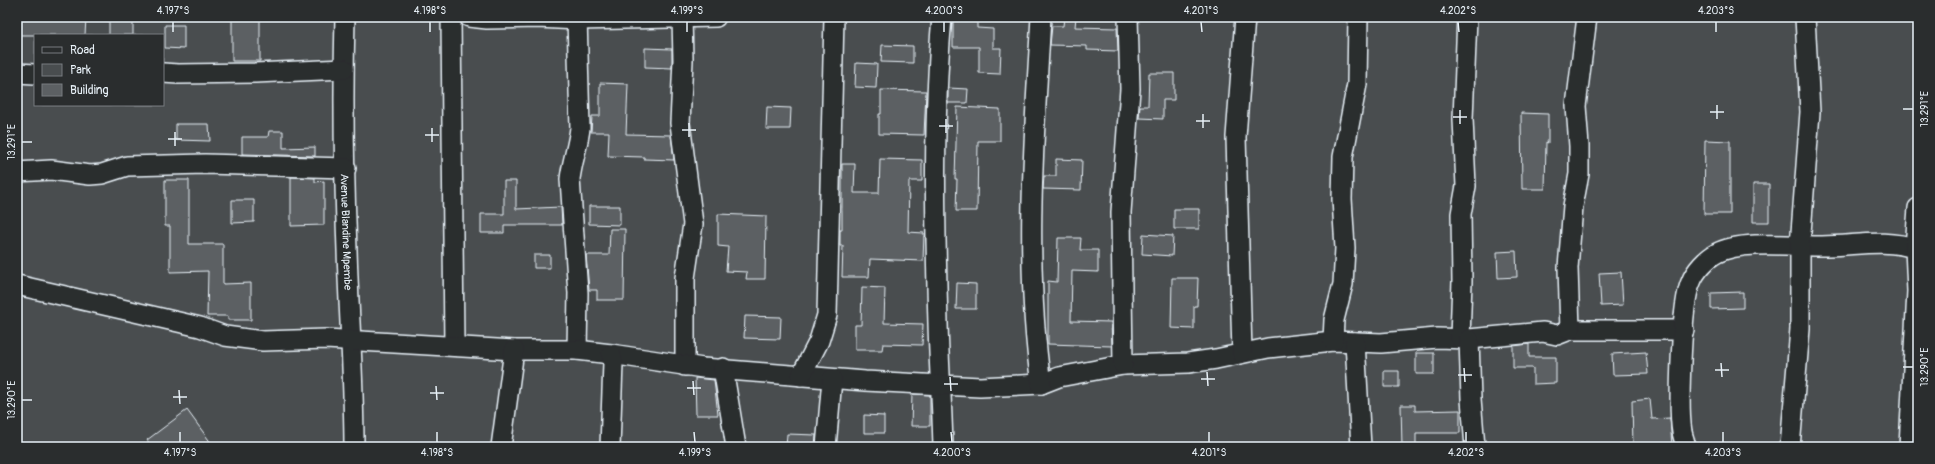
<svg xmlns="http://www.w3.org/2000/svg" width="1935" height="464" font-family="Pangolin,sans-serif">
  <style>
    .green { fill: #494d4f; stroke: #989fa4; fill-rule: evenodd }
    .building { fill: #5c6063; stroke: #e8f1f8 }
    .lines { fill: none; stroke-linecap: round; stroke-linejoin: round }
    .street-casing { stroke: #e8f1f8; stroke-width: 22 }
    .street { stroke: #2a2d2e; stroke-width: 19 }
    .ticks { fill: none; stroke: #e8f1f8; stroke-width: 1.5 }
    .labels { text-anchor: middle; dominant-baseline: central; stroke-width: 3; stroke-linejoin: round; paint-order: stroke }
    .street-label { font-size: 11px; fill: #e8f1f8; stroke: #2a2d2e }
    .neatline { fill: none; stroke: #e8f1f8; stroke-width: 1.5 }
    .ticks-label { font-size: 10px; text-anchor: middle; fill: #e8f1f8 }
  </style>
  <rect width="100%" height="100%" fill="#323536"/>
  <filter id="ink" filterUnits="userSpaceOnUse"><feTurbulence type="fractalNoise" baseFrequency=".025" numOctaves="2"/><feDisplacementMap in="SourceGraphic" scale="8" xChannelSelector="R" yChannelSelector="G"/><feConvolveMatrix kernelMatrix="1 2 1 2 8 2 1 2 1" color-interpolation-filters="sRGB"/></filter>
  <g filter="url(#ink)">
    <path class="green" d="M17,17h1901v430h-1901zM35,35h128v70h-128z"/>
    <path class="building" d="M232,17h28v44h-28z
      M953,17h24v11l16,1v19h8l-1,26 -21,-1v-26h-26z
      M1064,17h12l-1,10 42,1 1,23 -31,-1v-4l-37,-1 2,-19h11z
      M18,18h68l-1,17h-67z
      M109,18h24v17h-24z
      M165,25h19v24l-19,-1z
      M882,45l31,1v17l-32,-1z
      M645,48l27,1v19l-27,-1z
      M856,63l21,1 -1,24 -21,-1z
      M1149,73h25v27h-11v19l-24,-1 1,-12h8z
      M600,83l28,1 -2,50 45,1 3,25 -30,-1v-2l-36,-1 1,-24h-18l1,-16h8z
      M948,88l20,1 -1,14h-19z
      M881,90l45,1 -2,44 -45,-1v-20h2z
      M767,107l24,1 -1,21h-24z
      M957,107l43,2v32h-22l-1,70h-21l1,-32h-2z
      M1521,113l27,1v29l-2,-1 -1,47h-23z
      M176,124h33l1,17 -34,-1z
      M269,131h14v17l32,-1v9l-73,-2v-17h26z
      M1705,140l25,1v73h-26z
      M880,159l42,1v21h-13l-1,51 16,1 -1,28 -53,-2 -1,18h-27l1,-31h-3v-16h2v-66h13l-1,29h25z
      M1056,159l26,1 -1,30 -38,-1 1,-13h12z
      M291,177l24,1v4l9,-1v44l-33,1z
      M165,180h24v64h34v40l28,-1v37h-23v-4h-21l1,-45 -38,1v-46h-5z
      M504,181h12v28l45,-2 1,18h-58v8h-23v-19h23z
      M1753,184h16v38h-16z
      M232,200h22v22l-22,1z
      M589,206h31v19l-31,-1z
      M1174,209h25v20h-25z
      M718,214l48,2 -1,63h-19l1,-7 -21,-1 2,-24 -10,-1z
      M610,229h15l-1,71h-27v-10h-8l-3,-35h23z
      M1143,234l30,2 -1,20 -30,-2z
      M1058,238h23l-1,12h18v22l-26,-1 -1,50 40,1 1,24 -64,-2v-63l9,1z
      M1516,251l1,26 -19,1 -1,-26z
      M534,255h16v13h-16z
      M1621,272l2,33 -22,1 -2,-33z
      M1172,278h26l-1,28h-3v23l-23,-1z
      M957,283l19,1v25h-20z
      M862,287l23,1 -1,35 39,1 -1,21 -39,-1 -1,6h-27v-25h6z
      M1743,292v16l-32,1v-16z
      M745,316l36,1 -1,22 -36,-1z
      M1529,344v13h27v26l-23,1v-16h-20v-22z
      M1646,352l2,22 -35,1 -1,-21z
      M1416,353h18v21h-18z
      M1384,371h15v16h-15z
      M695,378l19,2 4,35h-22z
      M912,394l18,1v31h-19z
      M1650,399l2,20 18,-1 2,29h-39l-1,-46z
      M1401,405h14v6l45,-1v23h-44v14h-14z
      M187,410l27,37h-62l-5,-7z
      M864,415l20,1v17h-20z
      M787,434l29,1 -1,12h-29z"/>
    <g class="lines">
      <defs>
        <g id="street">
          <path id="s1" d="M345,17c-2,78 -1,156 2,233 2,66 7,131 7,197"/>
          <path d="M451,17l3,329"/>
          <path d="M469,17l18,2 51,-1 40,2 138,-3"/>
          <path d="M577,17l3,111c-2,18 -8,34 -10,51l8,114 -1,57"/>
          <path d="M682,17l1,43 -3,63 13,101 -8,54v88"/>
          <path d="M942,17c-9,101 -7,204 -4,306 1,41 4,82 5,124"/>
          <path d="M17,73l18,1"/>
          <path d="M163,73l15,1 77,-1 89,-4"/>
          <path d="M17,172l34,-2 39,5 12,-1 25,-8 78,-2 141,4"/>
          <path d="M17,285l183,42 25,9 38,5 63,-2 188,11h63l34,4 92,14 162,13 115,6 61,-3 18,-7 64,-12 65,-2 28,-4 52,-11 65,-7 48,2 56,-5 32,1 74,-7 14,3 13,-5h114"/>
          <path d="M1570,330l-2,-62 5,-62 6,-32v-28l-3,-40 11,-89"/>
          <path d="M1460,338l2,-57 -1,-67 5,-28 -3,-67 4,-102"/>
          <path d="M1469,339l2,60 4,48"/>
          <path d="M1333,341l1,-21 9,-36 2,-36 -3,-49 1,-42 14,-73 1,-67"/>
          <path d="M1355,342l6,105"/>
          <path d="M1242,353l-6,-216 9,-120"/>
          <path d="M1123,365l-2,-153 9,-123 -2,-72"/>
          <path d="M723,368l13,79"/>
          <path d="M801,376l18,-35 8,-26 7,-298"/>
          <path d="M1041,384c-17,-121 -7,-246 0,-367"/>
          <path d="M501,447l13,-97"/>
          <path d="M610,447l3,-84 -2,-9"/>
          <path d="M826,447l6,-68"/>
          <path d="M1686,447c-1,-5 -3,-10 -4,-15 -4,-24 -1,-130 9,-150 4,-11 16,-24 26,-29 24,-13 77,-7 105,-7 35,0 60,-8 96,3"/>
          <path d="M1790,447l10,-118v-83l10,-134 -5,-95"/>
          <path d="M1909,447l8,-156 -2,-43 3,-40"/>
        </g>
      </defs>
      <use href="#street" class="street-casing"/>
      <use href="#street" class="street"/>
    </g>
  </g>
  <path class="ticks" d="M173,22v10M430,22v10M687,22v10M944,22v10M1201,22l1,10M1458,22l1,10M1716,22v10M1717,105v14M1903,109h10M1460,110v14M1710,112h14M1203,114v14M1453,117h14M946,119v14M1196,121h14M689,123v14M939,126h14M432,128v14M682,130h14M175,132v14M425,135h14M168,139h14M22,142h10M1721,363l1,14M1903,367h10M1464,368l1,14M1715,370h14M1207,372l1,14M1458,375h14M950,377l1,14M1201,379h14M693,381l1,14M944,384h14M436,386l1,14M687,388h14M179,390l1,14M430,393h14M173,397h14M22,400h10M180,432v10M437,432v10M694,432l1,10M951,432l1,10M1209,432v10M1466,432v10M1723,432v10"/>
  <g class="labels">
    <g class="street-label">
      <text stroke="none"><textPath href="#s1" startOffset="215">Avenue Blandine Mpembe</textPath></text>
    </g>
  </g>
  <rect width="1935" height="464" fill="none" stroke="#2a2d2e" stroke-width="44"/>
  <rect x="34" y="34" width="130" height="72" fill="#2a2d2e" stroke="#767b7f"/>
  <rect x="42" y="47" width="20" height="6" fill="#2a2d2e" stroke="#767b7f"/>
  <text x="70" y="54" font-size="12" fill="#e8f1f8">Road</text>
  <rect x="42" y="64" width="20" height="12" fill="#494d4f" stroke="#767b7f"/>
  <text x="70" y="74" font-size="12" fill="#e8f1f8">Park</text>
  <rect x="42" y="84" width="20" height="12" fill="#5c6063" stroke="#767b7f"/>
  <text x="70" y="94" font-size="12" fill="#e8f1f8">Building</text>
  <rect x="22" y="22" width="1891" height="420" class="neatline"/>
  <g class="ticks-label">
    <text x="173" y="14">4.197°S</text>
    <text x="430" y="14">4.198°S</text>
    <text x="687" y="14">4.199°S</text>
    <text x="944" y="14">4.200°S</text>
    <text x="1201" y="14">4.201°S</text>
    <text x="1458" y="14">4.202°S</text>
    <text x="1716" y="14">4.203°S</text>
    <text transform="translate(1924 109) rotate(-90)" y="4">13.291°E</text>
    <text transform="translate(11 142) rotate(-90)" y="4">13.291°E</text>
    <text transform="translate(1924 367) rotate(-90)" y="4">13.290°E</text>
    <text transform="translate(11 400) rotate(-90)" y="4">13.290°E</text>
    <text x="180" y="456">4.197°S</text>
    <text x="437" y="456">4.198°S</text>
    <text x="695" y="456">4.199°S</text>
    <text x="952" y="456">4.200°S</text>
    <text x="1209" y="456">4.201°S</text>
    <text x="1466" y="456">4.202°S</text>
    <text x="1723" y="456">4.203°S</text>
  </g>
</svg>
